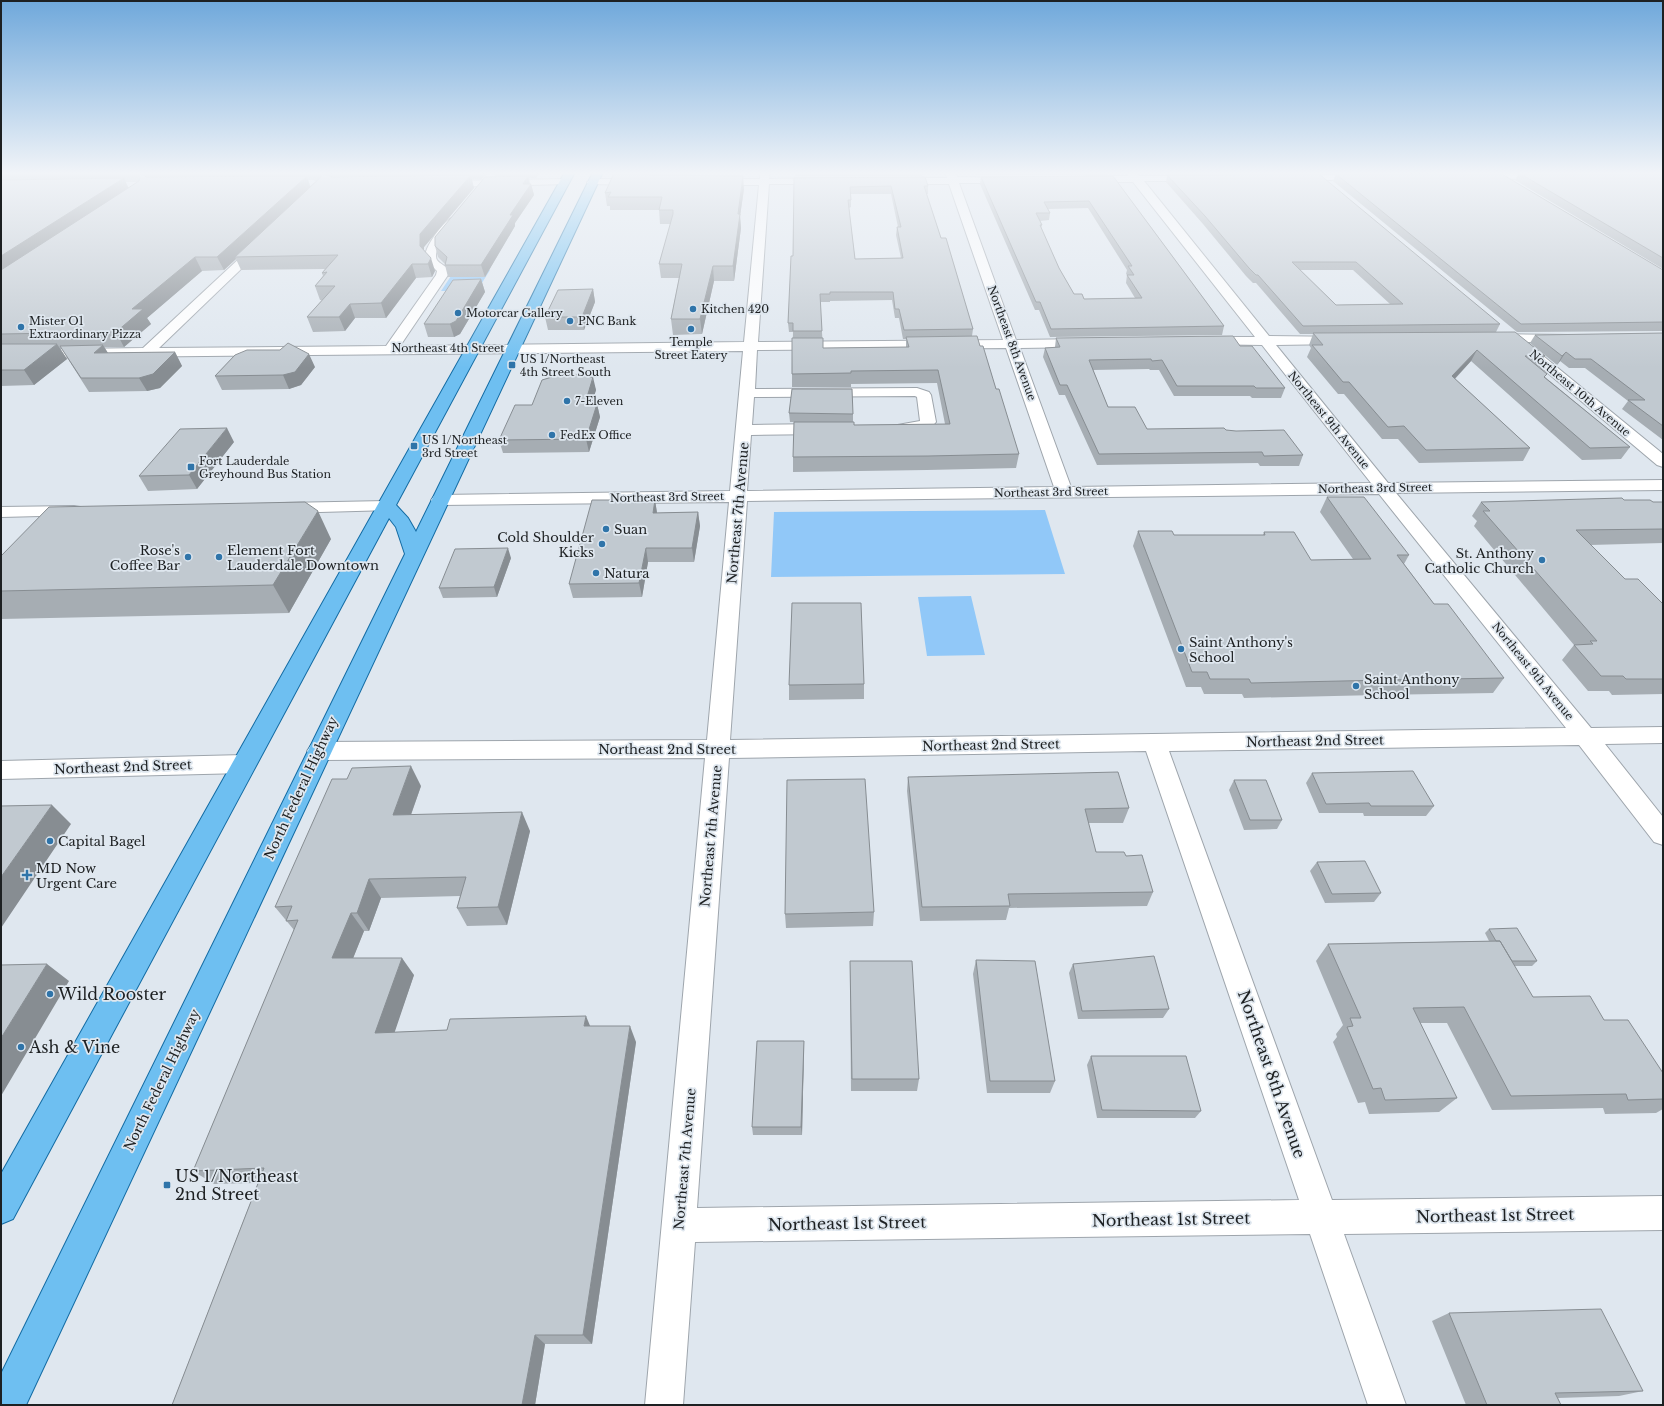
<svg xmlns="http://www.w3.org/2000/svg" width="1664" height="1406" font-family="'Libre Baskerville',serif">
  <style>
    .green { fill: #91c8f8 }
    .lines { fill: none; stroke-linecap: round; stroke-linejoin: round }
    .minor-casing { stroke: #9ea5ac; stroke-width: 2 }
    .major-casing { stroke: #136ba3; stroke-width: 2 }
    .minor { fill: #fff; fill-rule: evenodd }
    .major { fill: #6ebff1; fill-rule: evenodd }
    .wall { fill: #a6adb3; fill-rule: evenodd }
    .shaded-wall { fill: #878d92 }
    .building { fill: #c1c9d0; stroke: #878d92; fill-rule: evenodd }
    .poi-dot { fill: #2f74a9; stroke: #dfe7ef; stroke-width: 1.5 }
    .labels { text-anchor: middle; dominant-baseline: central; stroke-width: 3.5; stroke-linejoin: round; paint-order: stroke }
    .far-poi-label { font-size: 11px; fill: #1d2022; stroke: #dfe7ef; text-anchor: start }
    .far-street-label { font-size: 11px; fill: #1d2022; stroke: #dfe7ef }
    .street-label { font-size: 13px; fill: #1d2022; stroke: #dfe7ef }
    .poi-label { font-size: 13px; fill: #1d2022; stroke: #dfe7ef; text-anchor: start }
    .near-poi-label { font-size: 16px; fill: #1d2022; stroke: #dfe7ef; text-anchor: start }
    .near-street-label { font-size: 16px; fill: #1d2022; stroke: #dfe7ef }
  </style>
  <rect width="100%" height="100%" fill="#dfe7ef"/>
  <path class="green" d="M455,270h35l-13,21h-36z
    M1045,510l20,64 -294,3 3,-65z
    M971,596l14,59 -58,1 -9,-59z"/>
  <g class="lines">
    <defs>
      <path id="minor" d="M760,172h10l-1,7 55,-1 5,3 -5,3h-55l-11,158 245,-2 -54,-156h-53l-5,-3 5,-3h51l-2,-6h10l2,5 56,1 2,2 -5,3h-51l57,157 70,-1 5,1 2,3 -2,3 -5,1 -66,1 51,139 300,-4 -109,-138 -61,-1 -2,-3 2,-3 5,-1h49l-122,-155h-47l-5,-3 5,-3h43l-3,-4h10l3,4h60l2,2 -5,3h-52l125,155 76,1 2,3 -2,3 -5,1 -64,1 112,138 275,-3v10l-267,3 195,235 72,-1v16l-58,1 58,73v28l-9,-3 -75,-97 -410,6 163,449 331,-4v34l-319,4 62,171h-38l-58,-171 -615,8 -12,163h-38l60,-647 -386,2 -8,-3 -4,-6 4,-6 8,-3 388,-2 22,-238 -289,3 -6,-1 -3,-4 3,-4 6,-1 290,-4 13,-140 -742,7v-8l142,-2 114,-106h8l2,2 -2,2 -106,102 227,-2 50,-71 1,-4 -12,-12c-2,-10 19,-40 29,-42l5,3c-5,8 -28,29 -22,40 3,4 9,6 12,10l-1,5 -48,71 344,-4 15,-157h-45l-5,-3 5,-3h46zM1006,348l48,139 -307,4 4,-56 73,-1 6,-2 2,-3 -2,-3 -6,-2 -72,1 2,-28 161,-1 2,1 3,24 -28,5 -2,3 2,3c13,4 36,1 44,-10l-5,-27 -2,-3 -12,-4 -162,1 2,-39zM1379,494l187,234 -836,12 17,-239zM1146,751l153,449 -602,8 32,-450z
        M1474,173h74l5,3 -5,3 -77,-1 -2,-2 2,-2z
        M1364,174l5,3 -2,2 -75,2 -5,-3 5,-3z
        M564,179l4,1 1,2 -1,2 -126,3 -5,-3 5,-3z
        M592,179h48l5,3 -5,3 -52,-1 -1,-2z
        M1492,334l77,1 2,3 -2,3 -5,1h-38l137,112v13l-6,-2 -146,-123 -24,-1 -2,-3 2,-3z
        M386,501l6,1 3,4 -3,4 -108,3 -6,-1 -3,-4 3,-4 6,-1z
        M74,506l6,1 3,4 -3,4 -79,2v-10z
        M244,755l8,3 4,6 -4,6 -8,3 -243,6v-18z"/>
      <path id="major" d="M565,172h10l-179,333 12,13 8,14 177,-360h10l-577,1233h-25v-31l404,-820 -9,-27 -7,-9 -376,701 -12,5v-50z"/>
    </defs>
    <use href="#minor" class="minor-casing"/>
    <use href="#major" class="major-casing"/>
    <use href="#minor" class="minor"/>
    <use href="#major" class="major"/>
  </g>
  <path class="wall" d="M1,172h488l-8,7h-10l3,9 -50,59v3l11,21 -3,6 -16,1 -30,40h-31l-10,13 -32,1 -6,-15 15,-17h-2l-5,-14 8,-10 -1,-3 3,-4 -84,1 -5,-11 -12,11 -22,1 -55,47 4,6 -27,23h-20l4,6 67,-1 7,14 -22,22 -13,3 -58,1 -28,-44h-1l7,11 -33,26 -33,1zM308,180h5l3,1 -6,5zM125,182h12l-9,6z
    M492,172h48l-4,6h-7l1,6h1l3,11 -19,28v3l-30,51h-37l-3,-12v-1l-7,-7 -3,-11 60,-69 -1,-5z
    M614,172h41l-1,3 90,14 -4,27 1,12 -7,53h-20l-12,53 -29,1 -2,-16 8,-41h-18l-2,-14 12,-40h-11l-1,-14h-49v-4h-3l-2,-13 9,-20z
    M795,172h128l-1,4h-127z
    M976,172h131l-1,3h-129z
    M1157,172h152l-1,1h-150z
    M1663,172v97l-148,-89 4,-7z
    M1336,174l327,96v61l-146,1 -184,-151z
    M1167,175l333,149 -4,8 49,24 -7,11 7,10 85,70 -9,12 -39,1 -111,-99 -16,18 75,69 -7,13 -104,2 -21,-24h-16l-38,-45h-6l-31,-37 4,-9 -2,-3 4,-11h-13l-44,-51h-3l-7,-7 -43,-52 -37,-42zM1300,270h53l37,34 -54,1z
    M1113,176l111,150 -2,9 -172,2 -11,-27h-4l-55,-126 1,-7zM1088,208l39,62 -1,4 1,1 -1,8 9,15 -51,1 -10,-5 -15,-26 -18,-40 1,-3 -2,-4 9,-1 1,-7 -2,-4z
    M794,178l134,8v8h-2l15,44 32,91 -1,7 8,10 39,108 -3,14 -89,2 -134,2v-15l9,-35h-12l-1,-9 64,1v8l1,3 91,-1 -8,-41 -86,1v3h-59v-13l1,-42h-4l-1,-9 5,-67zM851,194h40l7,33h-1l-1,8 5,23 -46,1 -6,-51 2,-1zM892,300l3,18h4l4,21h3v8l-83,1 -3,-46h10v-1z
    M481,279l4,13 -25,42 -6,3h-26l-4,-13z
    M593,289l2,13 -11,28h-36l-3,-13z
    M1663,333v107l-41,-31 6,-8 -43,-33h-16l-9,-7 -3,4 -27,-22 5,-8z
    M1056,338l184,8 45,42 -4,10h-29l-2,-2h-76l-15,-26h-9l-1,-1 -56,1 15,37 39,22 79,1 77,25 -4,11h-39l-2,-3 -161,2 -32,-70h-6l-16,-38 2,-9 10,-1z
    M315,367l-14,18 -12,4 -67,1 -7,-14z
    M590,374l6,16 -5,14h6l3,13 -11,35 -86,1 -4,-13 33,-35z
    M234,442l-37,47 -49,2 -9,-15z
    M1327,497l82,58 -5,9 30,40 70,74 -11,15 -116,2 -133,3 -2,-4h-38l-3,-7h-15l-53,-141 5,-15 36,4h89l1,-3 47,28 42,-1 -33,-47z
    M655,500l2,13 41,-1 2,14 -6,36h-46l-6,35 -69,1 -4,-14z
    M1624,500l29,2h10v41l-73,2 35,34 38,25v90l-51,1 -3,-4h-21l-26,-31 12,-15 -100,-119 3,-5 -5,-5 9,-14z
    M331,539l-42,74 -288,6v-63z
    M511,558l-14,39 -54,1 -4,-10z
    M864,684v15l-75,1v-15z
    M1312,773l122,33 -8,10h-62l-1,-3h-44l-13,-30z
    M908,777l221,31 -6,15h-35l8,29 30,4 27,36 -6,14 -138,2 -3,12 -86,1 -13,-130z
    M1234,780l48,40 -5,9 -33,1 -15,-40z
    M421,786l-10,29 119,16 -23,94 -40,1 -10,-18 3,-12 -79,2 -12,33h-5l-11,27 61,17 -20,57 196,-6 46,16 -44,302h-47l-10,61h-363l86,-222 -44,1 -21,-13 101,-241 -19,-23z
    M1317,862l64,31 -7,9 -49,1 -15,-32z
    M874,912l-1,14 -87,2 -1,-14z
    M1489,929l48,32 -5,5h-18l19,31 71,23 59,53v36l-7,4 -51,1 -2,-6 -111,2 -45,-87h-27l37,75 -18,14 -70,2 -4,-12 -7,1 -25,-61 4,-5 -1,-3 7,-9 -27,-64 12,-17 161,-3 -4,-8z
    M976,960l79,121 -5,12h-63l-14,-119z
    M850,961l69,118 -2,12h-66l-1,-116z
    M1073,964l96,45 -6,9 -85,1 -9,-46z
    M804,1041v8l-2,86h-49l-1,-8z
    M1091,1056l110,55 -6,7h-98l-10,-53z
    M1449,1313l194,78 -24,5 -61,2 3,7h-95l-34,-84z"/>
  <path class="shaded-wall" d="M145,172h1l6,11 -8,-8z
    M325,172h7l3,8 -10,-6z
    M480,172h9l-8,7z
    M535,172h5l-4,6z
    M653,172h2l-1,5z
    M471,175l3,13 -50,59v12l-4,-13v-12z
    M307,176l4,13 -76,68 1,2 -12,11 -7,-13z
    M528,176l2,10 1,-2 3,11 -19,28v3l-30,51 -4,-12 29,-50 13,-31z
    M743,176l1,13 -4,27 1,12 -7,53 -1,-15z
    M124,178l6,13 -129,84v-19z
    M195,257l7,14 -55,47 4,6 -27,23 -8,-15 16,-23z
    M431,258l4,13 -3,6 -4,-13z
    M412,264l4,14 -30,40 -5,-15z
    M713,266l1,15 -12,53 -2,-15z
    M481,279l4,13 -25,42 -6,3 -4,-13z
    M593,289l2,13 -11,28 -2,-13z
    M350,304l5,14 -10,13 -6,-14z
    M57,344l10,15 -33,26 -10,-15z
    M103,345l8,13 -17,-5z
    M1477,350l-6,11 -25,27 6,-12z
    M175,352l7,14 -22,22 -13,3 -8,-13z
    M1566,352l-6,9 -3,4 5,-9z
    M309,354l6,13 -14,18 -12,4 -6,-14z
    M590,374l2,8 1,-5 3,13 -8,27 -3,-13 4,-27z
    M597,404l3,13 -11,35 -3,-13z
    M227,428l7,14 -37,47 -8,-14z
    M655,500l2,13h-4z
    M318,511l13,28 -42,74 -16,-28z
    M698,512l2,14 -6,36 -2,-14z
    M508,548l3,10 -14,39 -3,-10z
    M646,548l2,14 -6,35 -3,-14z
    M411,766l10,20 -17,48 -11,-19z
    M52,805l19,19 -70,104v-51z
    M522,812l8,19 -23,94 -9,-18z
    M369,879l12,19 -12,33 -12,-18z
    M351,913l13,18 -18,45 -14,-18z
    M402,958l12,17 -25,74 -14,-16z
    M47,964l22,17 -68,115v-58z
    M586,1016l7,17 -9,-7z
    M630,1026l6,16 -44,302 -9,-9z
    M804,1041v8l-2,86 -1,-8z
    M535,1335l10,9 -10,61h-13z"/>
  <path class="building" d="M134,172h11l-1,3 2,2 161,-1 -90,81h-22l-63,52h11l-27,23 -115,2v-64l138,-89 1,-4 -5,-3z
    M317,172h8v2l6,3 140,-2 -51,59v12l11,12 -3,6h-16l-31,39 -31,1 -11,13h-32l28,-31h-20l12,-14 -5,1 16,-18 -103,2 86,-80 -1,-4z
    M1663,172v86l-144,-85z
    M614,173h35v2l94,1 -5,38h2l-7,52h-20l-13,53h-29l11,-55h-23l14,-50v-4h-14l3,-13h-54l3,-5 -6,1z
    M1500,173l163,97v52l-142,2 -185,-150z
    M1319,174l181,150 -197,2 -45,-51h-2l-7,-7 -44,-52 -38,-41zM1292,262h64l47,42 -67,1z
    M528,176l-5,8h8l-21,31h3l-32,50h-36l2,-8 -12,-11v-9l50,-60z
    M1113,176l111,150 -173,3 -11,-27h-4l-55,-125zM1089,201l43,65h-4l6,9h-7l15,23 -58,1 -2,-5h-8l-15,-26 -19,-43h2l-6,-12h14l-6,-11z
    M925,177l3,9h-4l17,52h5l27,91 -69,1 -5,-21h-4l-2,-17h-63v2h-10l2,37h-29v-8h-5l3,-67h2l1,-78zM891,186l10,41h-4l6,31 -48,1 -7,-59h3l-1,-13z
    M124,178l-123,78v-76z
    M481,279l-25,42 -6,3h-26l29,-44z
    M593,289l-11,28h-37l13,-27z
    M1515,332l30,24h-20l22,18 -3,3 86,70 -40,1 -113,-98 -25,26 78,72 -104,2 -22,-24 -16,1 -39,-45h-6l-31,-37h11l-10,-12z
    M1663,333v93l-35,-26h17l-54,-41h-16l-9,-7 -4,4 -27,-21z
    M977,336l3,10h3l13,43h3l20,65 -91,2 -135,1 1,-35h60v3l96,-1 -12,-54 -87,1v2l-59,1v-36h31v10l86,-1 -3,-10z
    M1233,336l7,10h12l33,42h-29l-2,-2h-77l-15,-26 -10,1 -1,-2 -62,1 19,47h27l12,22 77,-1 2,2 10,1 48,-1 19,25 -39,1 -2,-4 -163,2 -32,-69h-7l-15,-37 15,-1 -4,-9z
    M288,343l21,11 -14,18 -12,3 -68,1 20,-21 12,-5h33z
    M1,344h56l-33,26h-23z
    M103,345l-9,8 81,-1 -22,22 -14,4h-58l-21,-32z
    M590,374l-1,3h4l-8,27h12l-11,35 -87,1 16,-35h17l10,-25 10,-3 1,-2z
    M792,389h60l1,25 -64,-1z
    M227,428l-38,47 -50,1 41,-47z
    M1327,497h37l45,58h-12l37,49h14l56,74 -117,2 -136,3 -2,-4h-39l-3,-7h-15l-54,-141h34l2,4h91l-1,-3h30l17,28 60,-1z
    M1622,498l2,2h26l3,2h10v27l-87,1 49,49h13l25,25v75h-37l-3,-3h-22l-27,-31 19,-1 -3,-3h7l-114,-130h7l-9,-9z
    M592,500h63l-2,13 45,-1 -6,36h-46l-7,35 -70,1z
    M305,502l13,9 -45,74 -272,6v-35l48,-49z
    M508,548l-14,39 -55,1 16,-39z
    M792,603h69l3,81 -75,1z
    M411,766l-18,49 129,-3 -24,95 -41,1 9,-31 -97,2 -12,34h-6l-19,45h70l-27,75 72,-3 3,-11 136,-3 -2,10h46l-47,309h-48l-13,70h-350l92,-237 -71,3 105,-251 -12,1 6,-15 -17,1 57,-128h15l5,-11z
    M1413,771l21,35h-63l-2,-3 -43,1 -14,-31z
    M1118,772l11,36 -44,1 11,43h28l2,4 16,-1 11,37 -145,2 2,12 -88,1 -14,-130z
    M865,779l9,133 -89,2 2,-134z
    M1234,780h32l16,40h-32z
    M52,805l-51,72v-71z
    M1365,861l16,32 -49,1 -15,-32z
    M1517,928l20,33h-25l-12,-20h-4l-7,-12z
    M1500,941l33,56 57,-1 14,24h24l35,53v26l-35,1 -2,-6 -115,2 -47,-89 -51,1 44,90 -72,2 -4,-12 -8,1 -26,-62 6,-1 -3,-8h11l-33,-74z
    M1154,956l15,53 -87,2 -9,-47z
    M976,960l59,1 20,120h-65z
    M850,961h62l7,118h-67z
    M47,964l-46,74v-73z
    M757,1041h47l-3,86h-49z
    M1091,1056h95l15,55 -99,-1z
    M1601,1309l42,82 -88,2 6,12h-74l-38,-92z"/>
  <linearGradient id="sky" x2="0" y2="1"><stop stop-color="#6fa8db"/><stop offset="0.47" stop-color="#f1f4f8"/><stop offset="1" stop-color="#f1f4f8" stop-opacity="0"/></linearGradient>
  <rect width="1664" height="368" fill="url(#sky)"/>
  <g class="poi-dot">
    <circle cx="693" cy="309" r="4"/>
    <circle cx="458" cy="313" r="4"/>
    <circle cx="570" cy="321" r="4"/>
    <circle cx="21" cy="327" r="4"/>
    <circle cx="691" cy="329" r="4"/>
    <rect x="508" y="361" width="8" height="8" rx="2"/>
    <circle cx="567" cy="401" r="4"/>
    <circle cx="552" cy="435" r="4"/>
    <rect x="410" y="442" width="8" height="8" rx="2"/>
    <rect x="187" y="463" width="8" height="8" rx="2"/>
    <circle cx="606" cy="529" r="4"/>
    <circle cx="602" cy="544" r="4"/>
    <circle cx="188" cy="557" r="4"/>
    <circle cx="219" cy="557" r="4"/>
    <circle cx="1542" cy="560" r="4"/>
    <circle cx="596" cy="573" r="4"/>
    <circle cx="1181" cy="649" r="4"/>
    <circle cx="1356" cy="686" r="4"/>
    <circle cx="50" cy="841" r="4"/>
    <path d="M25 869h4v4h4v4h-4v4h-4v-4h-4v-4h4z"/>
    <circle cx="50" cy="994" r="4"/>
    <circle cx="21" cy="1047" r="4"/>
    <rect x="163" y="1181" width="8" height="8" rx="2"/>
  </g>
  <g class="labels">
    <g class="far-poi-label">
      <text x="701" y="309">Kitchen 420</text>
      <text x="466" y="313">Motorcar Gallery</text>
      <text x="29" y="321">Mister O1<tspan x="29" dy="13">Extraordinary Pizza</tspan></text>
      <text x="578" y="321">PNC Bank</text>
      <text x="691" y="342" text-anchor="middle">Temple<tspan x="691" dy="13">Street Eatery</tspan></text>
      <text x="520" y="359">US 1/Northeast<tspan x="520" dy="13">4th Street South</tspan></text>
      <text x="575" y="401">7-Eleven</text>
      <text x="560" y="435">FedEx Office</text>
      <text x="422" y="440">US 1/Northeast<tspan x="422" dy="13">3rd Street</tspan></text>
      <text x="199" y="461">Fort Lauderdale<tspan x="199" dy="13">Greyhound Bus Station</tspan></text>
    </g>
    <g class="far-street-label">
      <text transform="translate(1012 343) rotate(70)">Northeast 8th Avenue</text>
      <text x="448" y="348">Northeast 4th Street</text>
      <text transform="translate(1580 393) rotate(40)">Northeast 10th Avenue</text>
      <text transform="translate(1329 420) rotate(51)">Northeast 9th Avenue</text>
      <text transform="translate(1375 488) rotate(-1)">Northeast 3rd Street</text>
      <text transform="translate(1051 492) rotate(-1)">Northeast 3rd Street</text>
      <text transform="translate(667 497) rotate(-1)">Northeast 3rd Street</text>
      <text transform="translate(1533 671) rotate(51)">Northeast 9th Avenue</text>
    </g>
    <g class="street-label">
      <text transform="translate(738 513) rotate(-85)">Northeast 7th Avenue</text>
      <text transform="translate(1315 741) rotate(-1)">Northeast 2nd Street</text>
      <text transform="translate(991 745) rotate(-1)">Northeast 2nd Street</text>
      <text x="667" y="749">Northeast 2nd Street</text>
      <text transform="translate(123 767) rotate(-2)">Northeast 2nd Street</text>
      <text transform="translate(301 788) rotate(-65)">North Federal Highway</text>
      <text transform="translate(711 836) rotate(-85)">Northeast 7th Avenue</text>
      <text transform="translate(162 1080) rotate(-64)">North Federal Highway</text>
      <text transform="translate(685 1159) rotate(-85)">Northeast 7th Avenue</text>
    </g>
    <g class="poi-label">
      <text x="614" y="529">Suan</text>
      <text x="594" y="537" text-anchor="end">Cold Shoulder<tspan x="594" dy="15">Kicks</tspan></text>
      <text x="180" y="550" text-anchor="end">Rose's<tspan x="180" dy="15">Coffee Bar</tspan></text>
      <text x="227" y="550">Element Fort<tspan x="227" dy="15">Lauderdale Downtown</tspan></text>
      <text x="1534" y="553" text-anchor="end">St. Anthony<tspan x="1534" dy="15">Catholic Church</tspan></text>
      <text x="604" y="573">Natura</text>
      <text x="1189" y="642">Saint Anthony's<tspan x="1189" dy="15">School</tspan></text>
      <text x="1364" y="679">Saint Anthony<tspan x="1364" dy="15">School</tspan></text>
      <text x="58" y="841">Capital Bagel</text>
      <text x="36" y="868">MD Now<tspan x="36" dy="15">Urgent Care</tspan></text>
    </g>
    <g class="near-poi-label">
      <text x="58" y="994">Wild Rooster</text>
      <text x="29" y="1047">Ash &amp; Vine</text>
      <text x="175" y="1176">US 1/Northeast<tspan x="175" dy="18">2nd Street</tspan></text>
    </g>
    <g class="near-street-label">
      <text transform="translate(1272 1074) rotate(71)">Northeast 8th Avenue</text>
      <text transform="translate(1495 1215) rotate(-1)">Northeast 1st Street</text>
      <text transform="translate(1171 1219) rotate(-1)">Northeast 1st Street</text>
      <text transform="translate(847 1223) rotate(-1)">Northeast 1st Street</text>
    </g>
  </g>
  <rect width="1664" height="1406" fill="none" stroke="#1d2022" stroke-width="4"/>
</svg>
